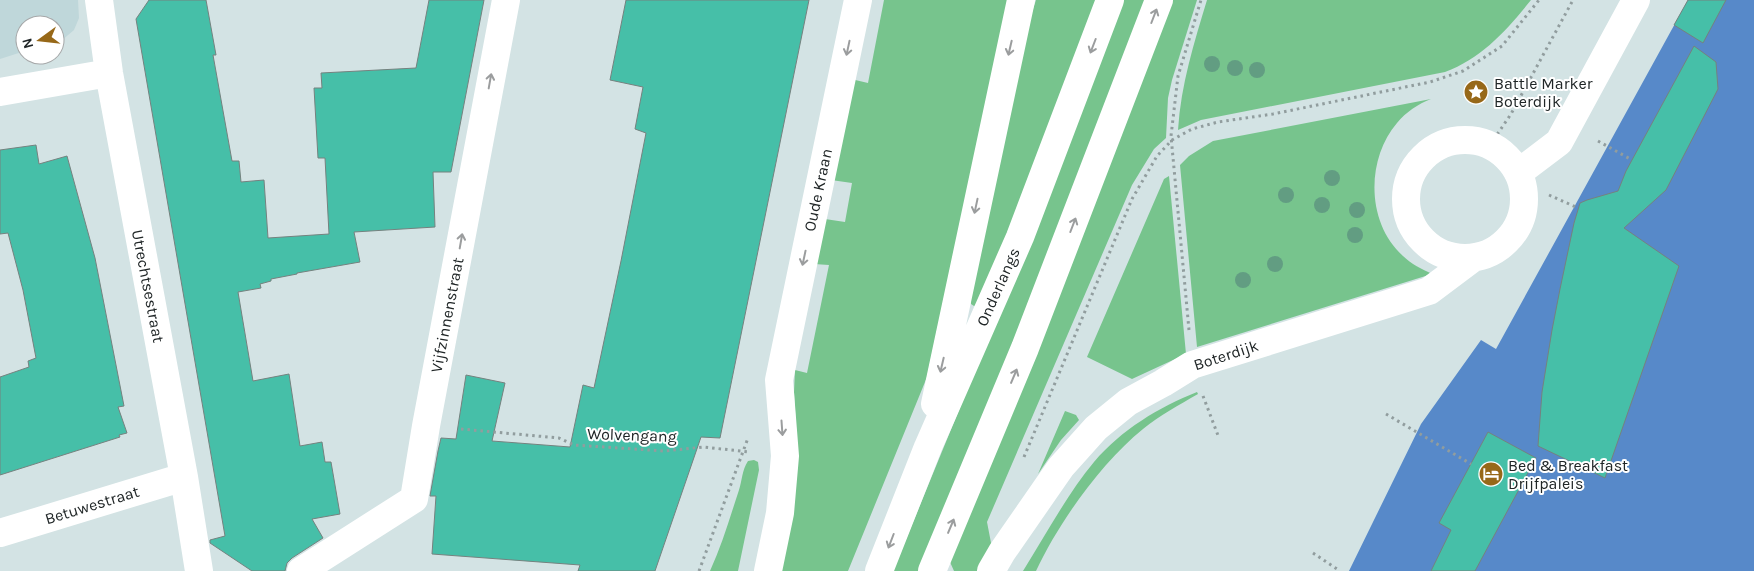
<svg xmlns="http://www.w3.org/2000/svg" width="1754" height="571" font-family="Karla,sans-serif">
  <style>
    .built { fill: #bfd7da }
    .green { fill: #77c48d }
    .water { fill: #5789c9 }
    .building { fill: #46bfa8; stroke: #75827f }
    .lines { fill: none; stroke-linecap: round; stroke-linejoin: round }
    .path { stroke: #919d9e; stroke-width: 3; stroke-dasharray: 2.5 4; stroke-linecap: butt }
    .minor { stroke: #fff; stroke-width: 28 }
    .major { stroke: #fff; stroke-width: 28 }
    .tree { fill: #629d82 }
    .oneway { stroke: #9b9d9e }
    .labels { text-anchor: middle; dominant-baseline: central; stroke-width: 4; stroke-linejoin: round; paint-order: stroke }
    .poi-label { font-size: 16px; fill: #202627; stroke: #fff; text-anchor: start }
    .street-label { font-size: 16px; fill: #202627; stroke: #fff }
  </style>
  <rect width="100%" height="100%" fill="#d3e3e4"/>
  <path class="built" d="M0,0h78l1,18 -5,12 -13,11 -6,2v-18h-30v26l-25,8z"/>
  <path class="green" d="M884,0h124l-81,377 -79,194h-68l17,-127 -3,-52 1,-22 12,3 22,-108 -15,-1 11,-45 20,3 7,-39 -21,-3 20,-101 17,4z
    M1036,0h61l-117,304 -6,2 -3,-2 -1,-5 57,-272z
    M1123,0h24l-67,175 -159,396h-28l151,-368z
    M1171,0h26l-25,80 -4,18 -2,40 -12,11 -22,36 -145,337 5,26 -15,23h-23l-4,-9z
    M1207,0h324c-25,31 -49,58 -86,72l-244,48 -23,10c3,-46 16,-87 29,-130z
    M1431,99c-13,5 -25,13 -34,24 -31,36 -31,100 6,133 8,8 19,13 29,18l-235,73 -17,-182 9,-9 24,-15z
    M1169,176l17,178 -54,25 -45,-22 77,-178z
    M1197,392l1,2c-19,11 -38,21 -55,35 -42,34 -84,93 -107,142h-13c22,-35 45,-78 71,-109 27,-32 65,-55 103,-70z
    M1065,411l11,4 3,5 -18,20 -23,34z
    M754,460l4,2 1,8 -21,101h-28c12,-26 20,-54 29,-81 3,-9 3,-20 9,-29z"/>
  <path class="water" d="M1688,0h66v571h-405l72,-147 60,-84 15,9z"/>
  <path class="building" d="M149,0h57l10,55h-3l19,106h7l2,21 23,-2 4,58 61,-4 -4,-76h-7l-4,-70h8l-1,-15 95,-5 13,-68h55l-33,172h-18l2,55 -81,5 6,30 -63,11v1l-26,5v2l-11,3 1,4 -23,4 15,89 36,-7 11,72 22,-4 3,20h6l9,52 -28,5 11,19 -31,20 -5,5 -2,8h-33l-42,-28v-3l15,-4 -89,-517z
    M626,0h183l-89,438 -19,-1 -46,134h-77l2,-6 -148,-11 4,-58h-6l8,-45 3,-13 15,1 10,-64 39,8 -13,58 78,6 13,-62 11,3 27,-127 25,-128 -11,-4 8,-42 -33,-7z
    M1688,0h38l-23,43 -29,-18z
    M1694,46l22,16 2,27 -52,101 -42,38 55,38 -74,212 -67,-32 4,-54 10,-62 8,-41 14,-66 6,-20 7,-3 31,-9 8,-20z
    M36,145l3,19 28,-8 28,102 29,148 -6,1 9,26 -8,2 1,2 -120,38v-98l29,-10 -1,-6 8,-3 -13,-68 -15,-57 -8,1v-84z
    M1488,432l48,26 -61,113h-44l20,-41 -12,-7z"/>
  <g class="lines">
    <path class="path" d="M1598,141l34,19
      M1490,145l21,-31 62,-114
      M1549,195l29,13
      M1189,330l-18,-194 7,-60 23,-76
      M1203,396l16,42
      M1386,414l85,50
      M461,429l98,9 15,7 90,6 40,-4 45,5
      M1024,457l108,-258 25,-43 15,-16 20,-11 26,-7 55,-8 157,-32 33,-11 39,-25 37,-46
      M1313,553l27,18
      M699,571l49,-133"/>
    <path class="minor" d="M99,0l10,73 75,404 15,94
      M0,92l109,-19
      M1406 199a59 59 0 1 1 118 0a59 59 0 1 1-118 0Z
      M1518,173l41,-31 77,-142
      M0,533l184,-56
      M301,571l113,-72 12,-73 80,-426
      M768,571l12,-58 5,-57 -6,-76 79,-380
      M991,571l11,-19 59,-85 35,-39 32,-26 35,-19 29,-18 237,-74 44,-33"/>
    <path class="major" d="M935,404l86,-404
      M879,571l49,-124 92,-210 90,-237
      M932,571l93,-223 134,-348"/>
  </g>
  <g class="tree">
    <circle cx="1212" cy="64" r="8"/>
    <circle cx="1235" cy="68" r="8"/>
    <circle cx="1257" cy="70" r="8"/>
    <circle cx="1332" cy="178" r="8"/>
    <circle cx="1286" cy="195" r="8"/>
    <circle cx="1322" cy="205" r="8"/>
    <circle cx="1357" cy="210" r="8"/>
    <circle cx="1355" cy="235" r="8"/>
    <circle cx="1275" cy="264" r="8"/>
    <circle cx="1243" cy="280" r="8"/>
  </g>
  <defs><path id="oneway-shaft" d="M-6 0H5M1.5-3L5.5 0L1.5 3" fill="none" stroke-width="1.6" stroke-linecap="round" stroke-linejoin="round" transform="scale(1.25)"/></defs>
  <g class="oneway">
    <use href="#oneway-shaft" transform="translate(1154 16) rotate(-69)"/>
    <use href="#oneway-shaft" transform="translate(1093 46) rotate(111)"/>
    <use href="#oneway-shaft" transform="translate(848 48) rotate(102)"/>
    <use href="#oneway-shaft" transform="translate(1010 48) rotate(103)"/>
    <use href="#oneway-shaft" transform="translate(490 81) rotate(-80)"/>
    <use href="#oneway-shaft" transform="translate(976 206) rotate(102)"/>
    <use href="#oneway-shaft" transform="translate(1073 225) rotate(-69)"/>
    <use href="#oneway-shaft" transform="translate(461 241) rotate(-80)"/>
    <use href="#oneway-shaft" transform="translate(804 258) rotate(102)"/>
    <use href="#oneway-shaft" transform="translate(942 365) rotate(103)"/>
    <use href="#oneway-shaft" transform="translate(1014 376) rotate(-67)"/>
    <use href="#oneway-shaft" transform="translate(782 428) rotate(86)"/>
    <use href="#oneway-shaft" transform="translate(951 526) rotate(-67)"/>
    <use href="#oneway-shaft" transform="translate(891 541) rotate(111)"/>
  </g>
  <defs>
    <symbol id="sight-disc" viewBox="-11 -11 22 22"><circle r="9.5" fill="#976818" stroke="#fff"/><path d="M0-6L1.8-2.2L6-1.7L2.9 1.2L3.7 5.4L0 3.3L-3.7 5.4L-2.9 1.2L-6-1.7L-1.8-2.2Z" fill="#fff"/></symbol>
    <symbol id="hotel-disc" viewBox="-11 -11 22 22"><circle r="9.5" fill="#976818" stroke="#fff"/><path d="M-6-4.5h1.5V1H6V5H4.5V3h-9V5H-6ZM-4 0a1.8 1.8 0 1 1 3.6 0ZM.5 0V-2.5h3Q6-2.5 6 0Z" fill="#fff"/></symbol>
  </defs>
  <g fill-rule="evenodd">
    <use href="#sight-disc" x="1462" y="78" width="28" height="28"/>
    <use href="#hotel-disc" x="1477" y="460" width="28" height="28"/>
  </g>
  <g class="labels">
    <g class="poi-label">
      <text x="1494" y="83">Battle Marker<tspan x="1494" dy="18">Boterdijk</tspan></text>
      <text x="1508" y="465">Bed &amp; Breakfast<tspan x="1508" dy="18">Drijfpaleis</tspan></text>
    </g>
    <g class="street-label">
      <text transform="translate(818 190) rotate(-78)">Oude Kraan</text>
      <text transform="translate(148 286) rotate(79)">Utrechtsestraat</text>
      <text transform="translate(998 287) rotate(-66)">Onderlangs</text>
      <text transform="translate(447 315) rotate(-79)">Vijfzinnenstraat</text>
      <text transform="translate(1226 355) rotate(-18)">Boterdijk</text>
      <text transform="translate(632 435) rotate(2)">Wolvengang</text>
      <text transform="translate(92 505) rotate(-17)">Betuwestraat</text>
    </g>
  </g>
  <g transform="translate(40 40) rotate(255)"><circle r="24" fill="#ffffff" stroke="#a6a8a9"/>
  <path d="M0-4L9 19L0 12L-9 19Z" fill="#976818"/>
  <text y="-8" font-size="14" font-weight="bold" text-anchor="middle" fill="#202627">N</text>
  </g>
</svg>
